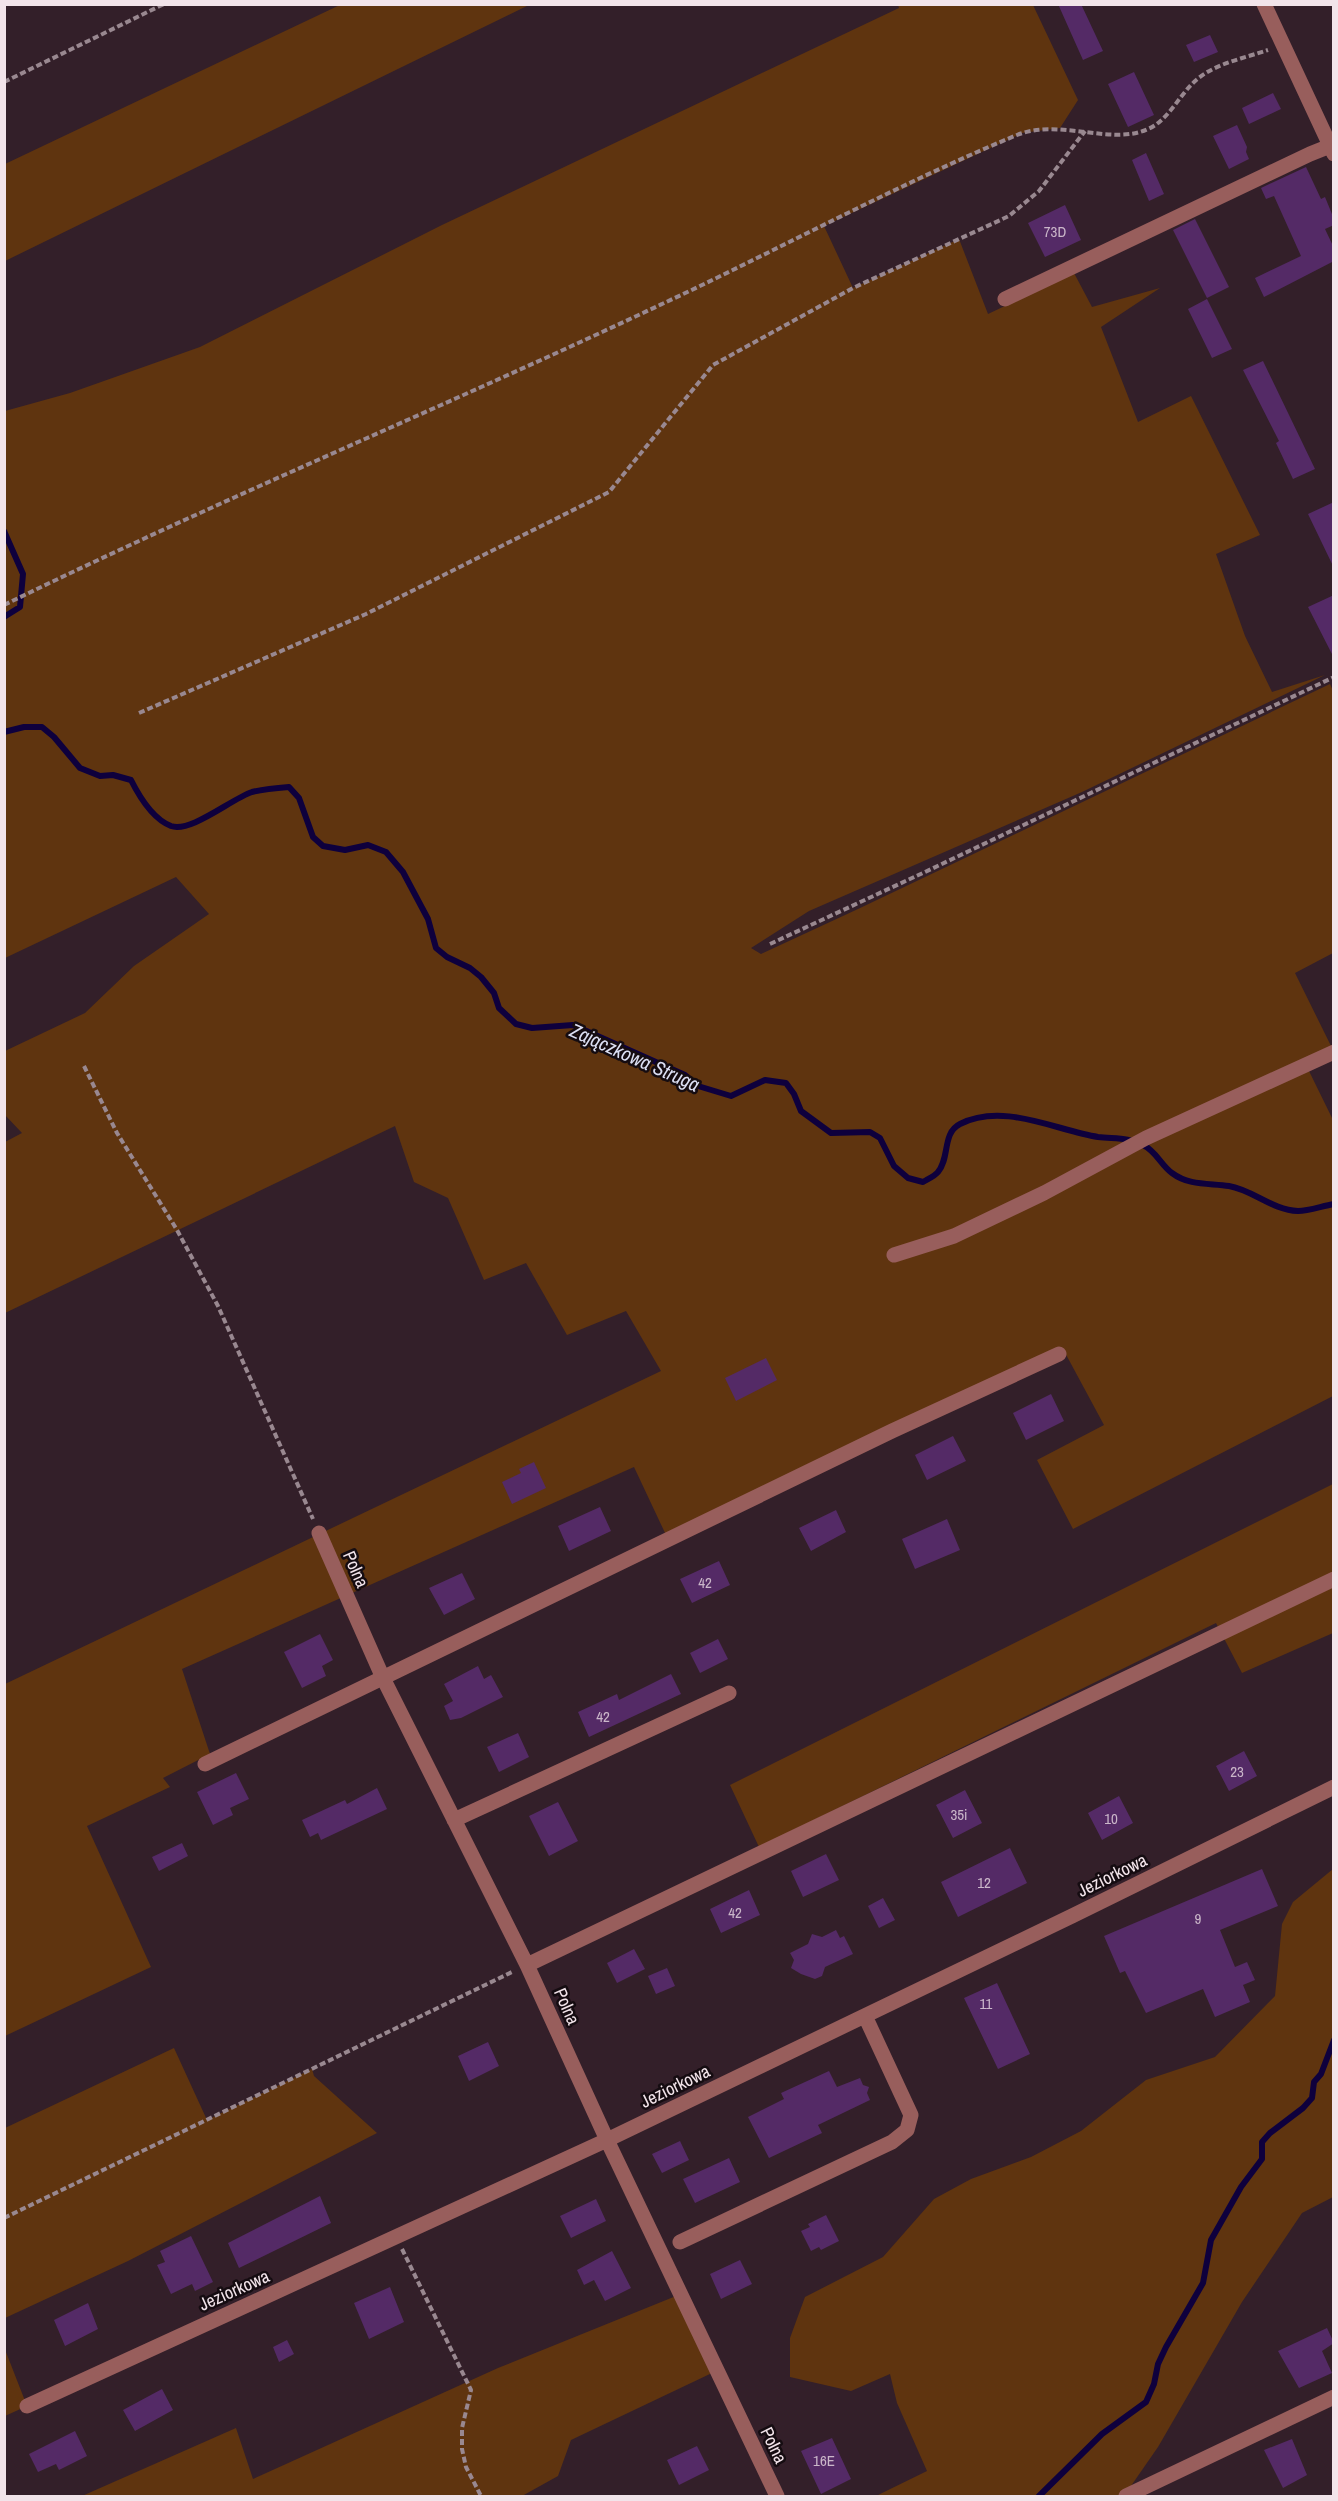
<svg xmlns="http://www.w3.org/2000/svg" width="1338" height="2501" font-family="'Archivo Narrow',sans-serif">
  <style>
    .green { fill: #5f340f }
    .lines { fill: none; stroke-linecap: round; stroke-linejoin: round }
    .stream { stroke: #0e003d; stroke-width: 6 }
    .building { fill: #542a66 }
    .path { stroke: #998890; stroke-width: 4; stroke-dasharray: 6 3; stroke-linecap: butt }
    .minor { stroke: #985e5c; stroke-width: 15 }
    .labels { text-anchor: middle; dominant-baseline: central; stroke-width: 5; stroke-linejoin: round; paint-order: stroke }
    .number-label { font-size: 15px; fill: #cab6c9 }
    .street-label { font-size: 18px; fill: #f2e4ea; stroke: #150c11 }
    .water-label { font-size: 20px; font-style: italic; fill: #dcdff3; stroke: #150c11 }
  </style>
  <rect width="100%" height="100%" fill="#331f29"/>
  <path class="green" d="M342,4l187,1 -524,256v-97z
    M898,5h135l45,95 -18,28 -38,5 -198,93 29,62 106,-49 29,75 86,-41 18,34 68,-19 -59,39 37,95 53,-26 69,139 -44,19 29,82 27,56 53,-17 -243,117 -273,119 -58,37 10,6 97,-45 472,-225 4,9 -1,260 -38,20 38,77 -24,21 24,49v276l-260,133 -36,-69 67,-35 -41,-76 -397,186 -32,-68 -452,202 28,85 -47,24 7,9 -83,39 64,141 -146,69v-352l656,-313 -35,-60 -59,24 -41,-72 -42,17 -36,-82 -34,-16 -19,-56 -390,187v-171l17,-9 -17,-18v-64l80,-38 49,-47 75,-52 -33,-37 -171,81v-547l65,-18 130,-46 242,-122 457,-217z
    M1333,1484v149l-91,40 -26,-50 -457,224 -29,-62z
    M1333,1869v328l-31,16 -60,89 -84,145 -34,49h-248l51,-25 -30,-68 -7,-29 -39,17 -61,-14v-39l15,-41 78,-40 51,-58 37,-20 60,-22 50,-26 65,-51 69,-23 60,-61 7,-72 11,-22z
    M174,2048l33,72 105,-51 2,7 63,57 -249,128 -123,57v-190z
    M676,2296l36,77 -141,67 -13,36 -36,20h-440l154,-68 17,51 245,-111z
    M4,2347l23,59 -22,10h-1z"/>
  <g class="lines">
    <path class="stream" d="M4,531l19,43 -3,33 -16,10
      M4,732l20,-5h18l12,10 26,31 20,8 13,-1 18,5c8,16 22,39 40,46 20,7 60,-27 81,-34 12,-3 24,-4 37,-5l10,11 14,39 10,9 22,4 23,-5 18,7 17,20 25,47 8,29 11,9 23,11 11,9 13,16 5,15 17,16 16,4 41,-3 112,50 13,11 33,10 34,-16 21,3 8,11 7,17 30,22 39,-1 10,6 14,28 14,12 15,4c5,-3 12,-6 15,-10 12,-14 4,-39 22,-48 43,-22 95,6 138,13 16,2 31,0 45,8 13,6 18,20 29,28 17,13 38,10 57,13 24,4 43,24 69,25 11,0 24,-5 36,-7
      M1039,2496l63,-62 44,-32 8,-18 4,-20 8,-17 37,-64 8,-43 30,-53 21,-28v-17l8,-9 33,-25 9,-10 2,-16 7,-8 13,-34"/>
  </g>
  <path class="building" d="M1058,4h23l22,47 -20,9z
    M1210,35l8,17 -24,10 -8,-17z
    M1134,72l20,43 -26,12 -20,-43z
    M1273,93l8,16 -32,15 -7,-16z
    M1237,125l10,22 -1,5 3,7 -20,10 -16,-33z
    M1146,153l18,41 -15,7 -17,-41z
    M1306,167l15,32 4,-2 9,22v6l-9,4 9,19v13l-70,36 -9,-19 46,-22 -27,-60 -8,3 -5,-11z
    M1065,205l16,35 -36,17 -17,-34z
    M1195,219l34,68 -22,11 -34,-68z
    M1207,299l25,50 -20,9 -24,-49z
    M1263,361l52,108 -22,10 -17,-36 3,-2 -36,-71z
    M1334,502v66l-26,-54z
    M1334,595v63l-26,-51z
    M766,1358l11,22 -41,21 -11,-23z
    M1051,1394l13,27 -38,19 -13,-27z
    M953,1436l13,25 -39,19 -12,-25z
    M534,1462l12,26 -34,16 -10,-22 19,-9 -2,-4z
    M600,1507l11,24 -42,20 -11,-25z
    M836,1510l10,22 -35,19 -12,-23z
    M947,1519l13,31 -45,19 -13,-30z
    M719,1561l11,24 -38,18 -12,-24z
    M462,1573l13,26 -31,16 -15,-27z
    M320,1634l13,26 -11,6 4,10 -24,12 -18,-36z
    M718,1639l10,20 -28,14 -10,-20z
    M478,1666l6,13 7,-4 12,22 -42,21 -11,2 -6,-14 9,-5 -9,-17z
    M671,1674l10,20 -92,43 -11,-25 39,-18 2,6z
    M518,1733l11,24 -30,15 -12,-25z
    M1244,1751l13,25 -28,15 -13,-25z
    M236,1773l13,26 -19,9 3,7 -20,10 -16,-33z
    M377,1788l10,21 -66,31 -3,-7 -8,4 -8,-17 43,-20 2,4z
    M965,1790l17,33 -29,15 -17,-33z
    M1119,1796l14,27 -31,17 -14,-27z
    M558,1802l20,39 -29,15 -20,-40z
    M182,1843l6,13 -29,15 -7,-14z
    M1010,1848l17,35 -69,34 -17,-35z
    M826,1854l13,26 -36,17 -12,-26z
    M1262,1869l16,37 -58,24 15,37 12,-5 8,18 -12,5 7,17 -35,15 -12,-28 -57,24 -21,-42 -5,2 -16,-37z
    M749,1890l11,25 -39,18 -11,-24z
    M883,1898l12,22 -16,8 -11,-22z
    M836,1930l4,8 4,-2 9,18 -28,13 -3,9 -7,3 -14,-5 -10,-6 3,-8 -4,-7 18,-9 4,-10 10,3z
    M634,1949l11,20 -28,14 -10,-20z
    M667,1968l8,18 -19,8 -8,-18z
    M997,1983l33,71 -32,15 -34,-71z
    M488,2042l11,24 -30,15 -11,-25z
    M829,2071l8,16 23,-9 3,7 6,2 -2,6 3,7 -52,25 4,8 -53,25 -21,-41 36,-18 -3,-6z
    M680,2141l9,19 -27,13 -10,-19z
    M729,2158l11,24 -45,21 -12,-24z
    M320,2196l11,27 -92,45 -11,-25z
    M596,2199l10,22 -35,17 -11,-22z
    M826,2215l13,26 -18,9 -2,-3 -8,4 -10,-20 9,-4 -2,-3z
    M191,2236l22,46 -18,9 -3,-7 -21,10 -14,-29 8,-3 -5,-11z
    M612,2251l19,37 -26,13 -11,-21 -10,5 -7,-15z
    M740,2260l12,24 -31,15 -11,-25z
    M390,2287l14,35 -35,17 -15,-36z
    M88,2303l10,26 -33,17 -11,-26z
    M1327,2328l7,15 -12,8 10,22 -33,15 -21,-37z
    M287,2340l7,14 -15,8 -6,-15z
    M162,2389l11,21 -38,21 -12,-21z
    M75,2431l12,25 -28,14 -3,-6 -18,8 -9,-18z
    M832,2438l19,41 -30,15 -20,-43z
    M1292,2439l15,36 -24,13 -19,-38z
    M697,2446l12,24 -30,15 -12,-25z"/>
  <g class="lines">
    <path class="path" d="M4,82l160,-78
      M4,605c217,-106 440,-198 658,-301 118,-55 234,-119 355,-169 42,-17 95,11 131,-6 19,-8 30,-31 44,-45 19,-20 50,-25 76,-34
      M139,713l227,-99 243,-122 104,-127 140,-77 156,-72 30,-25 46,-60
      M770,944l155,-72 409,-195
      M84,1066l33,67 60,97 41,76 95,213
      M4,2218l510,-247
      M402,2249l69,141 -9,38v21l4,18 15,29"/>
    <path class="minor" d="M1264,4l70,150
      M1005,299l305,-145 20,-8
      M894,1255l60,-19 90,-43 102,-55 188,-86
      M319,1533l64,145 144,287 80,175 170,356
      M205,1764l687,-333 167,-77
      M454,1820l275,-127
      M527,1965l807,-386
      M680,2242l212,-100 15,-12 4,-15 -46,-99
      M27,2406l580,-266 465,-224 262,-129
      M1126,2496l208,-99"/>
  </g>
  <g class="labels">
    <g class="number-label">
      <text x="1055" y="231">73D</text>
      <text x="705" y="1582">42</text>
      <text x="603" y="1716">42</text>
      <text x="1237" y="1771">23</text>
      <text x="959" y="1814">35i</text>
      <text x="1111" y="1818">10</text>
      <text x="984" y="1882">12</text>
      <text x="735" y="1912">42</text>
      <text x="1198" y="1918">9</text>
      <text x="986" y="2003">11</text>
      <text x="824" y="2460">16E</text>
    </g>
    <g class="street-label">
      <text transform="translate(356 1569) rotate(66)">Polna</text>
      <text transform="translate(1112 1875) rotate(-26)">Jeziorkowa</text>
      <text transform="translate(567 2006) rotate(66)">Polna</text>
      <text transform="translate(675 2086) rotate(-26)">Jeziorkowa</text>
      <text transform="translate(234 2290) rotate(-24)">Jeziorkowa</text>
      <text transform="translate(774 2445) rotate(64)">Polna</text>
    </g>
    <g class="water-label">
      <text transform="translate(635 1057) rotate(24)">Zajączkowa Struga</text>
    </g>
  </g>
  <rect width="1338" height="2501" fill="none" stroke="#f2e4ea" stroke-width="12"/>
</svg>
